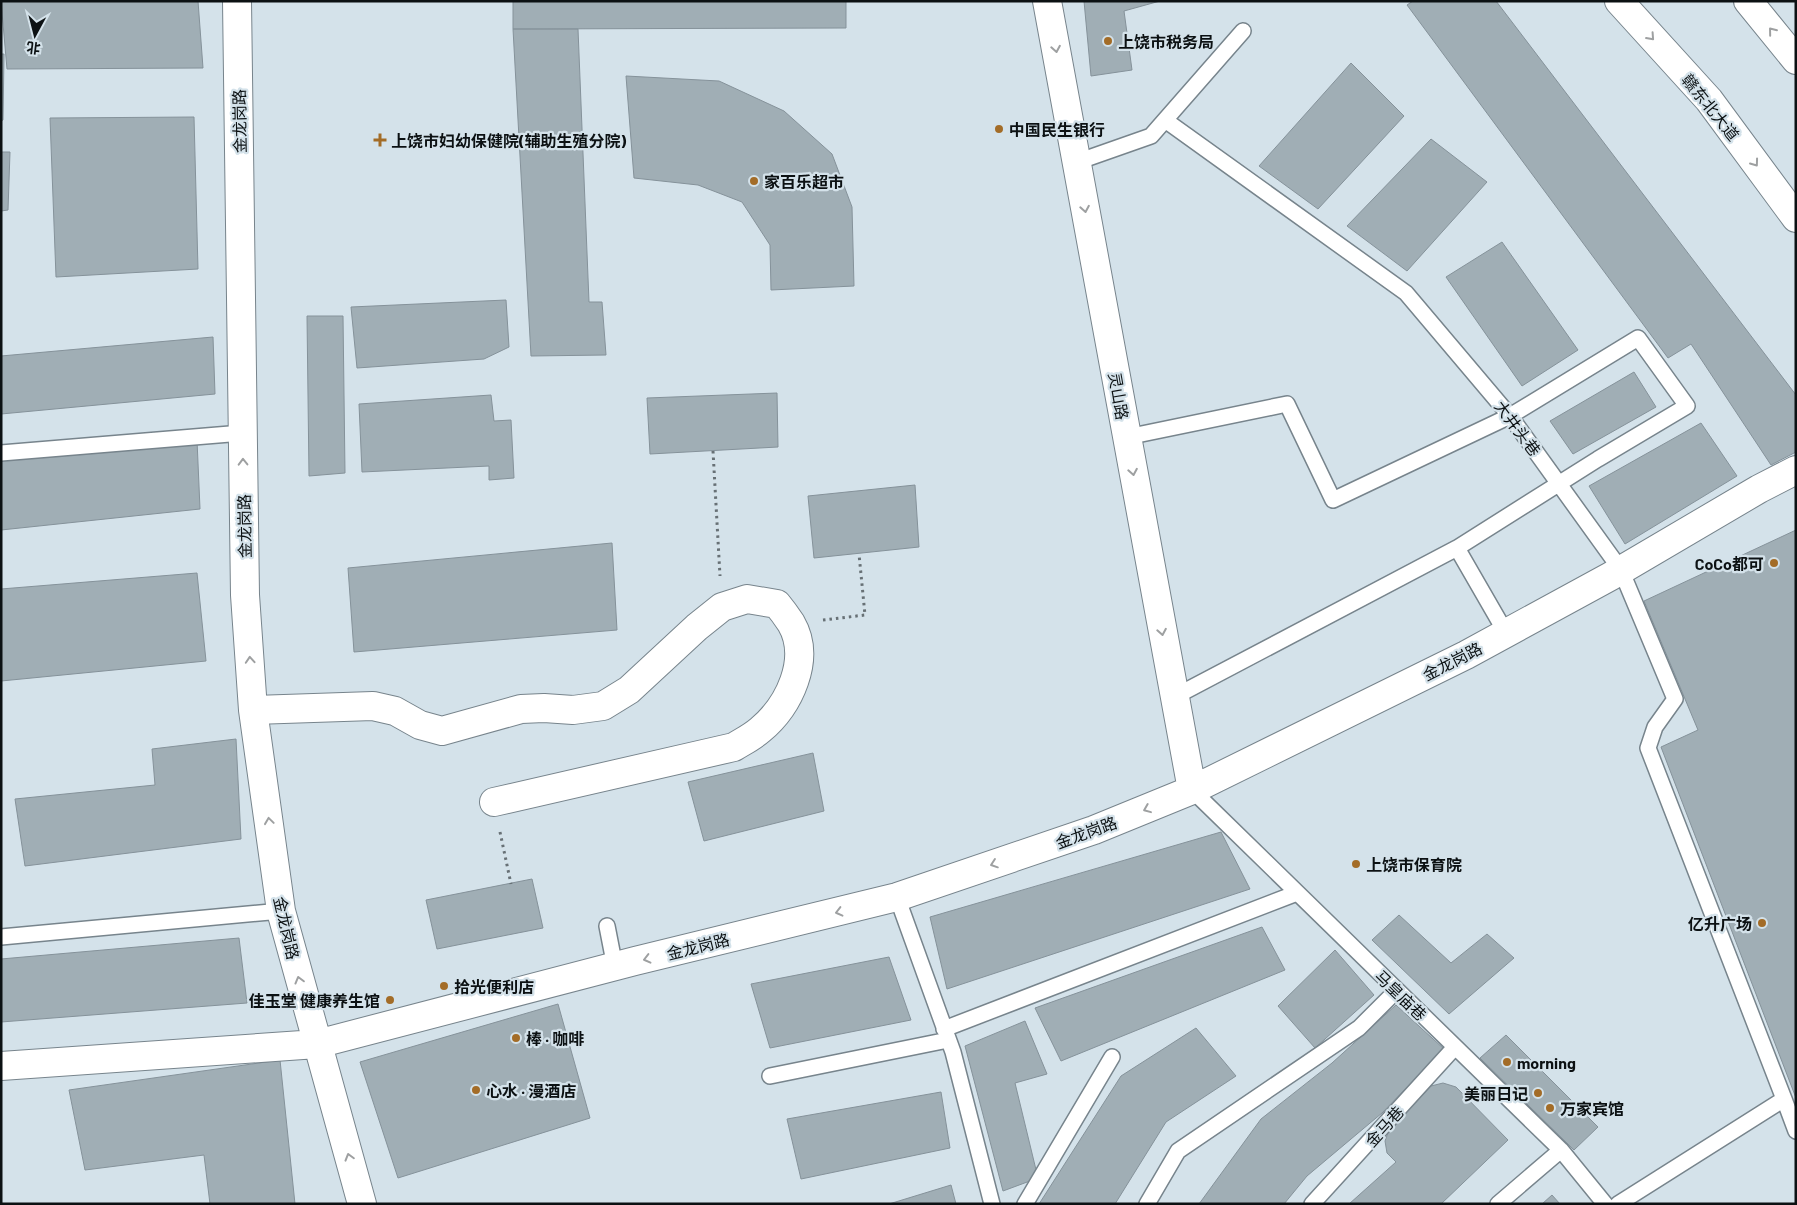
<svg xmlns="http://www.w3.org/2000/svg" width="1797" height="1205" font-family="Barlow,'Noto Sans SC',sans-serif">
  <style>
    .building { fill: #a0aeb5; stroke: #85929a }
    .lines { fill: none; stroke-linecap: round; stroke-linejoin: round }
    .lane-casing { stroke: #77848c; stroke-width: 18 }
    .street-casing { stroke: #77848c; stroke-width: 30 }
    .secondary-casing { stroke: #77848c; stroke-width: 30 }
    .path { stroke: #677075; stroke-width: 3; stroke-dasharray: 2.5 4; stroke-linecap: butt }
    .lane { stroke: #fff; stroke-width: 15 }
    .street { stroke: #fff; stroke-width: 28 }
    .secondary { stroke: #fff; stroke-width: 28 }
    .oneway { stroke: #9ea0a1 }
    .poi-dot { fill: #a36c27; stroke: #d4e2ea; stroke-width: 2 }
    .labels { text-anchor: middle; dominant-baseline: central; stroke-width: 4.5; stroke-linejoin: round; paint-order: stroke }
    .poi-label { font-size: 16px; font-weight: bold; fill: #0c1113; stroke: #d4e2ea; text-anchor: start }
    .street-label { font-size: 16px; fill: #0c1113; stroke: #d4e2ea }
  </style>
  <rect width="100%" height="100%" fill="#d4e2ea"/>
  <path class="building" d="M1,1h197l5,67 -196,1z
    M513,1h333v27l-333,1z
    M1084,1h76l-36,10 8,59 -41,6z
    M1413,1h83l300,394v57l-25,13 -80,-121 -23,14 -261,-353z
    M513,29h65l11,273h13l4,53 -75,1z
    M1,54h3l-1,66 -2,1z
    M1351,63l53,53 -86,93 -59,-43z
    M626,76l93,5 65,30 48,43 20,53 2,79 -83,4 -1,-45 -28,-43 -44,-17 -64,-7z
    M194,117l4,152 -142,8 -6,-159z
    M1431,139l56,43 -80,89 -60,-45z
    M1,152h9l-2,58 -7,1z
    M1502,242l76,108 -56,36 -76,-109z
    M506,300l3,47 -25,12 -127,9 -6,-61z
    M307,316h36l2,157 -36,3z
    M213,337l2,57 -214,20v-58z
    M1634,372l22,35 -83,47 -23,-33z
    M777,393l1,54 -128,7 -3,-56z
    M491,395l3,26 17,-1 3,58 -25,2v-14l-127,6 -3,-68z
    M1701,423l36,53 -112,68 -36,-58z
    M197,440l3,69 -199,21v-70z
    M915,485l4,62 -105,11 -6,-62z
    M1796,530v568l-135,-351 37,-17 -54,-129z
    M612,543l5,87 -263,22 -6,-84z
    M197,573l9,88 -205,20v-92z
    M236,739l5,100 -216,27 -10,-67 140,-14 -3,-36z
    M813,753l11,58 -120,30 -16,-59z
    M1221,832l29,57 -303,100 -17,-72z
    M532,879l11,49 -106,21 -11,-49z
    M1399,915l52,48 36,-29 27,24 -65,56 -77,-74z
    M1262,927l23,43 -224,91 -26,-53z
    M239,938l8,65 -246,19v-63z
    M1335,950l39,45 -59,53 -37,-42z
    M889,957l22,63 -141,28 -19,-64z
    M558,1004l32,114 -192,60 -38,-116z
    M1396,1005l48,44 -62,64 -75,63 -23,28h-85l62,-85 71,-56z
    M1025,1021l22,53 -32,9 23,95 -35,13 -38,-145z
    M1196,1028l40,48 -70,46 -51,82h-76l82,-128z
    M1506,1035l92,92 -24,23 -94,-92z
    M280,1060l15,144h-85l-6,-49 -119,15 -16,-80z
    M1443,1083l13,4 52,53 -67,64h-92l47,-42 -9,-9 -2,-12 4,-11 42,-44z
    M941,1092l9,56 -149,31 -14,-60z
    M951,1185l5,19h-67z
    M1552,1195l8,9h-18z"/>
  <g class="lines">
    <defs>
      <path id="lane" d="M1165,120l241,173 104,123 111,154 54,129 -20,28 -7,21 136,351 -166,105
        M1077,162l74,-26 92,-105
        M1127,437l160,-33 46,96 177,-84 128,-78 49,68 -89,53 -141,89
        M1,453l241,-20
        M1174,697l283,-149 49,85
        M1192,790l369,360 44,54
        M897,897l56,155 39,152
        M607,926l8,41
        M1,937l280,-26
        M944,1029l353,-136
        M770,1076l178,-36
        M1784,1099l12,32
        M1025,1204l87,-147
        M1147,1204l31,-53 181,-123 38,-38
        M1312,1204l143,-157
        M1498,1204l63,-54"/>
      <path id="street" d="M237,1l8,594 8,115 28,201 81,293
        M1047,1l145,789
        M253,710l120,-4 22,5 25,14 22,6 79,-22 23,-1 29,2 30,-4 26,-16 68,-63 25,-20 25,-8 30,5c5,6 10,13 14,19 21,36 -2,83 -31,107 -8,7 -18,12 -26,17l-240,55
        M1,1066l316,-22 318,-83 262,-64 197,-67 98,-40 274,-135 145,-79 148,-87 37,-19"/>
      <path id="secondary" d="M1619,1l90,99 87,118
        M1748,1l48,59"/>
    </defs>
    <use href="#lane" class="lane-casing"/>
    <use href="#street" class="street-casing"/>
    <use href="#secondary" class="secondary-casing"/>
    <path class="path" d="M713,451l7,125
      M823,620l42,-5 -6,-61
      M500,832l11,52"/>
    <use href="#lane" class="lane"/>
    <use href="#street" class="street"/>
    <use href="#secondary" class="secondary"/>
  </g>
  <defs><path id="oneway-chevron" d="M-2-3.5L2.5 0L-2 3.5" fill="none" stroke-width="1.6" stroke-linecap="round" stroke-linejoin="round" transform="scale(1.25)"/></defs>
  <g class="oneway">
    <use href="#oneway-chevron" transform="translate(1772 31) rotate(-129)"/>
    <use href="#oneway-chevron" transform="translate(1651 37) rotate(48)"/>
    <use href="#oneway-chevron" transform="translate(1056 49) rotate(80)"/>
    <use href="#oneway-chevron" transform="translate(1755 163) rotate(54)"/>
    <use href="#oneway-chevron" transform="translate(1085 209) rotate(80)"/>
    <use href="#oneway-chevron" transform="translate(243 462) rotate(-91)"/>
    <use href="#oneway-chevron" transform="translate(1133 472) rotate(80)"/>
    <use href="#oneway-chevron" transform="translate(1162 632) rotate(80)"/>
    <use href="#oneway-chevron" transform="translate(250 660) rotate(-94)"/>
    <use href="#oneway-chevron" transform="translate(1147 809) rotate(158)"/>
    <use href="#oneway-chevron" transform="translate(269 821) rotate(-98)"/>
    <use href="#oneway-chevron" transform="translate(994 864) rotate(161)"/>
    <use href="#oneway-chevron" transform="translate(839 912) rotate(166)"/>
    <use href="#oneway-chevron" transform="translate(647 959) rotate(166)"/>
    <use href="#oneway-chevron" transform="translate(299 980) rotate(-105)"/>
    <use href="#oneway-chevron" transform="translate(349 1157) rotate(-106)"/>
  </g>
  <g class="poi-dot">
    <circle cx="1108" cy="41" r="5"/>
    <circle cx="999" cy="129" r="5"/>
    <path d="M377.5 132.5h5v5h5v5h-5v5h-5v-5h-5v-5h5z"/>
    <circle cx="754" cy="181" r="5"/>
    <circle cx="1774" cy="563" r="5"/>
    <circle cx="1356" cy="864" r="5"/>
    <circle cx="1762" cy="923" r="5"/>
    <circle cx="444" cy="986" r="5"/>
    <circle cx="390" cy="1000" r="5"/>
    <circle cx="516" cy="1038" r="5"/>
    <circle cx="1507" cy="1062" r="5"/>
    <circle cx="476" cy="1090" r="5"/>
    <circle cx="1538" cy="1093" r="5"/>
    <circle cx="1550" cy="1108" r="5"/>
  </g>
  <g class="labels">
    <g class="poi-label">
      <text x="1118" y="41">上饶市税务局</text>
      <text x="1009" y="129">中国民生银行</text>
      <text x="391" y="140">上饶市妇幼保健院(辅助生殖分院)</text>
      <text x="764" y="181">家百乐超市</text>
      <text x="1764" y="563" text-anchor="end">CoCo都可</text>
      <text x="1366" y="864">上饶市保育院</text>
      <text x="1752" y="923" text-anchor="end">亿升广场</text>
      <text x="454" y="986">拾光便利店</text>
      <text x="380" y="1000" text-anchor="end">佳玉堂 健康养生馆</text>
      <text x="526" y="1038">棒 · 咖啡</text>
      <text x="1517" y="1062">morning</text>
      <text x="486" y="1090">心水 · 漫酒店</text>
      <text x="1528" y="1093" text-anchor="end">美丽日记</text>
      <text x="1560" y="1108">万家宾馆</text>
    </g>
    <g class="street-label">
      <text transform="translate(1711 107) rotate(51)">赣东北大道</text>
      <text transform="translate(239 121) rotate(-91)">金龙岗路</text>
      <text transform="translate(1119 396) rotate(80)">灵山路</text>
      <text transform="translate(1518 428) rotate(53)">大井头巷</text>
      <text transform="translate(244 526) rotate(-91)">金龙岗路</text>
      <text transform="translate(1452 661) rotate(-27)">金龙岗路</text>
      <text transform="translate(1086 832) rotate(-20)">金龙岗路</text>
      <text transform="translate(287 928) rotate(77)">金龙岗路</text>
      <text transform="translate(698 946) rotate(-14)">金龙岗路</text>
      <text transform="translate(1401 995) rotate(44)">马皇庙巷</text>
      <text transform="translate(1384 1126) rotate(-48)">金马巷</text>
    </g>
  </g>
  <rect width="1797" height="1205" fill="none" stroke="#0c1113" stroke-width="5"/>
  <g transform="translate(35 35) rotate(187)" stroke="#d4e2ea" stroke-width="4" paint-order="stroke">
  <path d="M0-4L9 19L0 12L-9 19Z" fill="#0c1113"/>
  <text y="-8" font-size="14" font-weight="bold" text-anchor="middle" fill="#0c1113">北</text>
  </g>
</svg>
